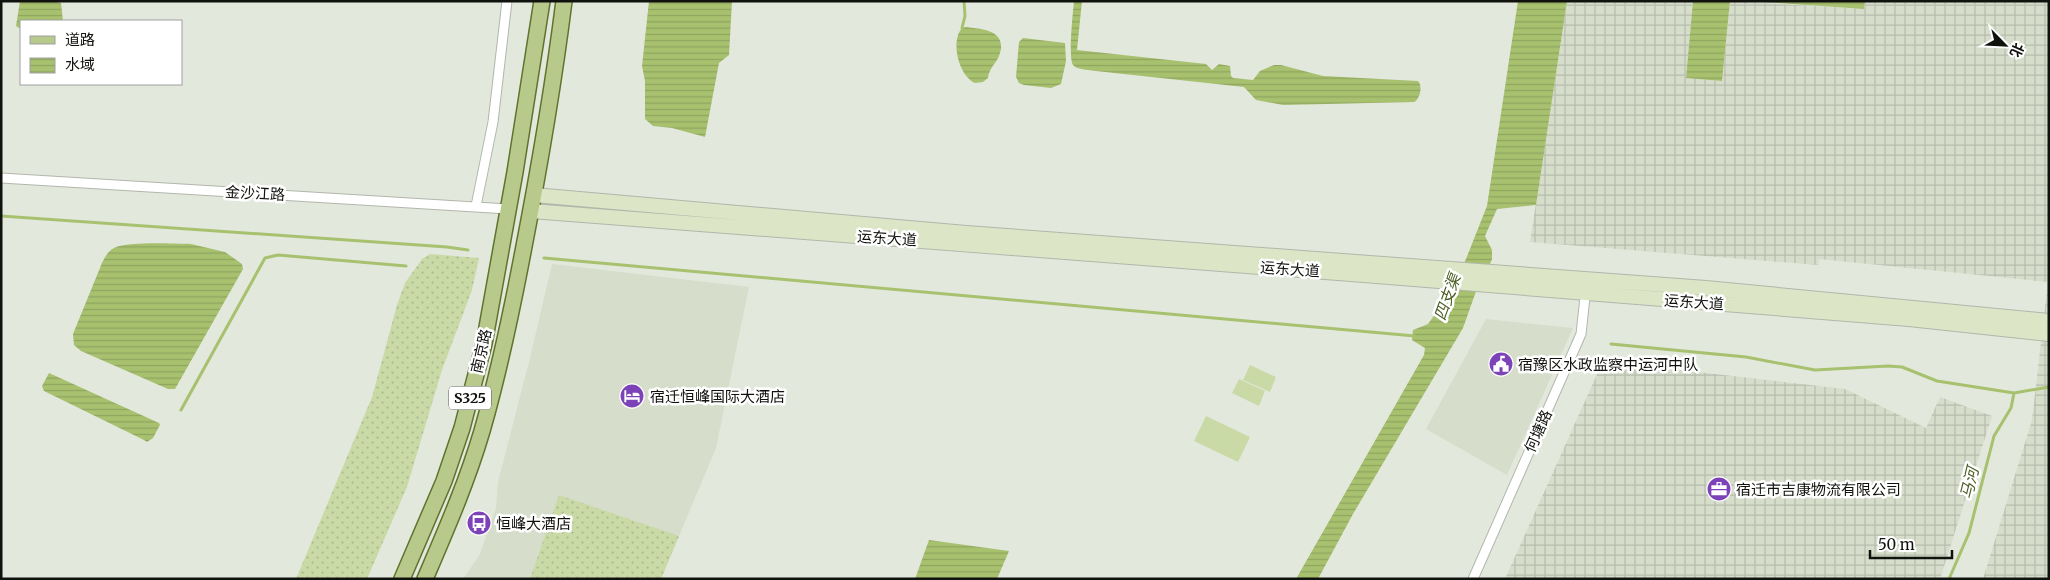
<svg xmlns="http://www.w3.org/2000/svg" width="2050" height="580" font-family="Merriweather,'Noto Sans SC',serif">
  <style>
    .built { fill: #d7ddcb }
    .industrial { fill: url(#industrial-grid) }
    .grass { fill: url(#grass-dots) }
    .garden { fill: #c9daa7 }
    .water { fill: url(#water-rules) }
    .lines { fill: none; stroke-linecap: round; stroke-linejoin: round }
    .stream { stroke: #a7c16f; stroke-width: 3 }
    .minor-casing { stroke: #b2b6ac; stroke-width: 11 }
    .secondary-casing { stroke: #b2b6ac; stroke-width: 16 }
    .primary-casing { stroke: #5f732d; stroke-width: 18 }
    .minor { stroke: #fff; stroke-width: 9 }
    .secondary { stroke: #dce5c5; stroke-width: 14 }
    .primary { stroke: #b8ca8b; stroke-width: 15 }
    .labels { text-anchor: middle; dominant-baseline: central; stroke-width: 5; stroke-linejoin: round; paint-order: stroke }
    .shield { fill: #fff; stroke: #585956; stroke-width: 1 }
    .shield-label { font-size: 14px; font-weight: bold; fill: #10120e }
    .street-label { font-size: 15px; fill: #10120e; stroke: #fff }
    .poi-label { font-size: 15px; fill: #10120e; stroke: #fff; text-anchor: start }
    .water-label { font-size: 16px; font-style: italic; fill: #4b5c22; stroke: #fff }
  </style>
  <defs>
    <pattern id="industrial-grid" width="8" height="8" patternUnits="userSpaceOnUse" patternTransform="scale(1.25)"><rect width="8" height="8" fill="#d7ddcb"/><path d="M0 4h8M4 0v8" fill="none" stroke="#b8bdad"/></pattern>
    <pattern id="grass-dots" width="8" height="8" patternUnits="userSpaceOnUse" patternTransform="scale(1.25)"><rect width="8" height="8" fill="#c9daa7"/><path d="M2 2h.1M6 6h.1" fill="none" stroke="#acba8f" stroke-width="1.8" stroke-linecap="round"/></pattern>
    <pattern id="water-rules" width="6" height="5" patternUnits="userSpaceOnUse" patternTransform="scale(1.25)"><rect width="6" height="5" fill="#a7c16f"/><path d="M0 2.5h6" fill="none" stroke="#8fa55f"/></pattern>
  </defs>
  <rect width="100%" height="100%" fill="#e3e8dc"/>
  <path class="built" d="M552,264l197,23 -33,161 -55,131h-198l17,-25 16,-46 2,-26 32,-124z
    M1486,319l87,9 -66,147 -81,-46z"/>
  <path class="industrial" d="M1567,1h126l-7,77 36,3 8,-80 134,8 1,-8h184v578h-66l49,-159 16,-138 -229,-23 -1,6 -288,-23z
    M1603,361l242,28 81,39 14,-31 52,19 -52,163h-435z"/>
  <path class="grass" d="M430,254l49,4 -7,32 -30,80 -35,117 -40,92h-71l76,-182 25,-92 8,-22 17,-24z
    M559,495l120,41 -18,43h-131z"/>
  <path class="garden" d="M1250,365l26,12 -6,15 -27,-12z
    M1239,379l26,12 -6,15 -27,-13z
    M1206,416l44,21 -12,25 -44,-21z"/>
  <path class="water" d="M20,1h31l10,2 2,18h-42v8l-5,-3z
    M649,1h83l-3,54 -10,8 -14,74 -33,-9 -19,-2 -8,-7v-38l-3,-15z
    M1074,1h8l-5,49 129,14 6,6 7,-6 11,2 1,10 2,2 20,2 7,-9 14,-6h7l42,11 95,5c5,5 2,18 -4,21l-131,3 -27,-5 -12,-13 -148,-16c-6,-1 -19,-1 -23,-6 -5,-7 0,-53 1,-64z
    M1518,1h49l-31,204 -39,4 -12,27 7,14v9l-4,10 -8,11 -17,48 -110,186 -35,65h-22l128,-224 1,-7 -13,-8 1,-10 15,-6 10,-14 28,-51 21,-53z
    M1693,1h37l-8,80 -36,-3z
    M1748,1h117l-1,8z
    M966,27c14,2 37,2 35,22 -1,4 -2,8 -4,11 -4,6 -8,10 -9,18l-5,4 -8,1c-16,-7 -25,-41 -13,-55z
    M1023,38l42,5 1,18 -5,23 -10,4 -27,-3 -5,-2 -3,-6 3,-35z
    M191,244l34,8 17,12 1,5 -68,120h-7l-87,-38 -7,-6 -1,-11 29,-71c3,-6 6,-12 12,-15 16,-7 58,-4 77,-4z
    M49,373l110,50 1,2 -7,13 -6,4 -3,-2 -100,-49 -2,-5z
    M929,540l80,11 -12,28h-82z"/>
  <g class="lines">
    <path class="stream" d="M962,28l3,-12 -1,-15
      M1,216l446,31 21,3
      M544,258l871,78
      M1611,344l135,13 69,13 73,-4 14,1 35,14 77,12 35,-6
      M181,410l84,-152 13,-3 128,11
      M1949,579l20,-46 25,-97 17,-28 3,-15"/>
    <defs>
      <path id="minor" d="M1,178l507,31
        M476,206l17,-84 14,-121
        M1473,579l108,-245 5,-46"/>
      <path id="secondary" d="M534,195l432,38 740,55 343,33
        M531,211l833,64 545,44 140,15"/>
      <path id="primary" d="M402,579l42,-98 18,-53 22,-84 31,-172 27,-171
        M425,579c21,-49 42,-97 57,-148 16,-56 28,-112 39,-169 17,-87 32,-173 43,-261"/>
    </defs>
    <use href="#minor" class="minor-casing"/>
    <use href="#secondary" class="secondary-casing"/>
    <use href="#primary" class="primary-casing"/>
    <use href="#minor" class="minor"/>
    <use href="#secondary" class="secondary"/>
    <use href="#primary" class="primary"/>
  </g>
  <defs>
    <symbol id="civic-disc" viewBox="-11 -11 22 22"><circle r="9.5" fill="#7c42b8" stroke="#fff"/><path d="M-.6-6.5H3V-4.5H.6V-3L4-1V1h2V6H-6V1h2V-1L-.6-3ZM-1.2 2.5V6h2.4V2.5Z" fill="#fff"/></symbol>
    <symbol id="hotel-disc" viewBox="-11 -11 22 22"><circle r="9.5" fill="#7c42b8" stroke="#fff"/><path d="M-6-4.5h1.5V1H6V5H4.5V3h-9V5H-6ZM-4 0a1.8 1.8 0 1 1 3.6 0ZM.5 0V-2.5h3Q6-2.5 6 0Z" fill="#fff"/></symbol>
    <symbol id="office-disc" viewBox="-11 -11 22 22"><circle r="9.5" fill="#7c42b8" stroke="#fff"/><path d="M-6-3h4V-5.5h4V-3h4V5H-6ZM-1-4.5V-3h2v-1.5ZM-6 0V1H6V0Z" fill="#fff"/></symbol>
    <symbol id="bus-disc" viewBox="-11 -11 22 22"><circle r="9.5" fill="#7c42b8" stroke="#fff"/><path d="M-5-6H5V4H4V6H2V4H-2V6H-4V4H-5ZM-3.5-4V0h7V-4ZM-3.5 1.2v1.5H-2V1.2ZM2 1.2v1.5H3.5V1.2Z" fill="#fff"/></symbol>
  </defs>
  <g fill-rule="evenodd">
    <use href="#civic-disc" x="1487" y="350" width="28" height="28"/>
    <use href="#hotel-disc" x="618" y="382" width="28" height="28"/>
    <use href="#office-disc" x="1705" y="475" width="28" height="28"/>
    <use href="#bus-disc" x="465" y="509" width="28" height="28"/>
  </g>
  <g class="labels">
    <rect class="shield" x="449" y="386.5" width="42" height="23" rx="4"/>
    <g class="shield-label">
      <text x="470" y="398">S325</text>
    </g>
    <g class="street-label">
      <text transform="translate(255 193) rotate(3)">金沙江路</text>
      <text transform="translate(887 238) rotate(4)">运东大道</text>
      <text transform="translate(1290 269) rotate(4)">运东大道</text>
      <text transform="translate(1694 302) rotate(4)">运东大道</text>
      <text transform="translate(481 351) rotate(-77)">南京路</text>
      <text transform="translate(1538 431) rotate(-66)">何塘路</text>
    </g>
    <g class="poi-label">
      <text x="1518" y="364">宿豫区水政监察中运河中队</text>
      <text x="650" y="396">宿迁恒峰国际大酒店</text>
      <text x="1736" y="489">宿迁市吉康物流有限公司</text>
      <text x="496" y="523">恒峰大酒店</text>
    </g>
    <g class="water-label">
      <text transform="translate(1447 297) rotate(-70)">四支渠</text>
      <text transform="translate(1969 483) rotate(-76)">马河</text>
    </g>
  </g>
  <rect width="2050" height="580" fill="none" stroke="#10120e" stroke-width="5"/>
  <rect x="20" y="20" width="162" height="65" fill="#ffffff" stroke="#9fa09f"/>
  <rect x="30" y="36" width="25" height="8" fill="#b8ca8b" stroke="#9fa09f"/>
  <text x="65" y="45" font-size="15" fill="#10120e">道路</text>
  <rect x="30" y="58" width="25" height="15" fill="url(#water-rules)" stroke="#9fa09f"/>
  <text x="65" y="70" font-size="15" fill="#10120e">水域</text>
  <g transform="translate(2005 45) rotate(114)" stroke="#ffffff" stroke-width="4" paint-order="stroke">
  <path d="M0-4L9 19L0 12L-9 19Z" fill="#10120e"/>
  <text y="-8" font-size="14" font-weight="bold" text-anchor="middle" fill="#10120e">北</text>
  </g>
  <path d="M1870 550v8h82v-8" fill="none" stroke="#10120e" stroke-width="2.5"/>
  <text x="1878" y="550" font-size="15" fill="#10120e" stroke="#ffffff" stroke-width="4" paint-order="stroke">50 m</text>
</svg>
